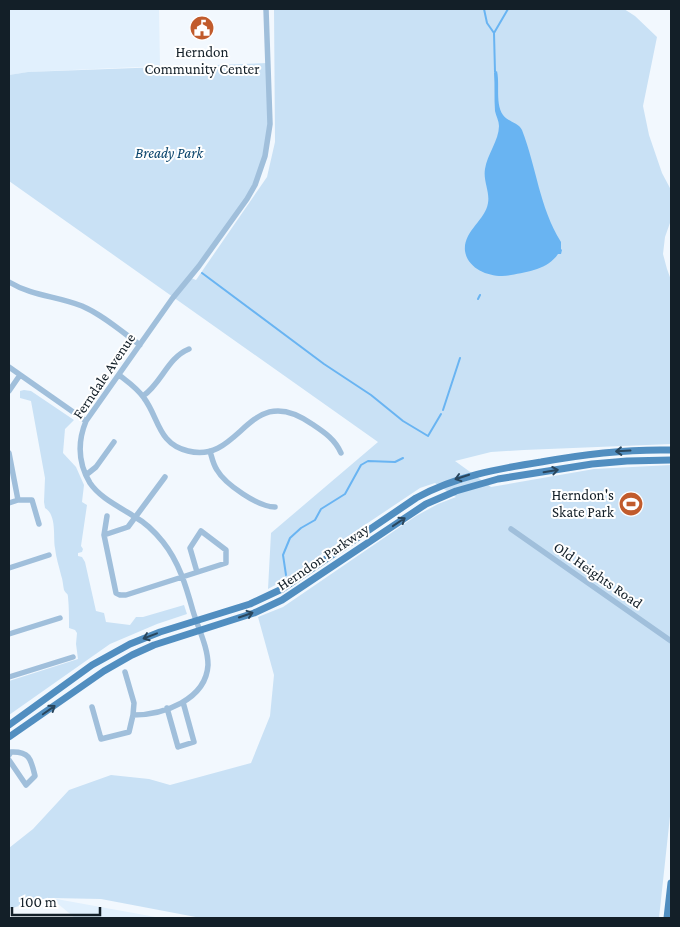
<svg xmlns="http://www.w3.org/2000/svg" width="680" height="927" font-family="'Crimson Pro',serif">
  <style>
    .built { fill: #e1f0fd }
    .green { fill: #c9e1f5 }
    .water { fill: #69b4f2 }
    .lines { fill: none; stroke-linecap: round; stroke-linejoin: round }
    .stream { stroke: #69b4f2; stroke-width: 2 }
    .minor { stroke: #a0bfdb; stroke-width: 5.5 }
    .major { stroke: #518ec0; stroke-width: 7 }
    .oneway { stroke: #29465d }
    .labels { text-anchor: middle; dominant-baseline: central; stroke-width: 4; stroke-linejoin: round; paint-order: stroke }
    .poi-label { font-size: 15px; fill: #131f28; stroke: #fff }
    .park-label { font-size: 15px; font-style: italic; fill: #07426a; stroke: #fff }
    .street-label { font-size: 15px; fill: #131f28; stroke: #fff }
  </style>
  <rect width="100%" height="100%" fill="#f2f8fe"/>
  <path class="built" d="M9,9h150l1,57 -132,6 -19,3z
    M51,898l110,20h-86z"/>
  <path class="green" d="M274,9h350l11,7 22,21 -14,69 6,29 13,38 9,17v30l-6,17 -2,17 4,15 4,11v164l-147,6 -33,2 -36,9 36,26 103,-18 77,-4v342l-12,111h-458l-100,-19 -50,-1 -8,1 -34,10v-61l24,-19 36,-39 42,-15 38,4 21,6 81,-22 19,-47 4,-41 -16,-58 25,-10 133,-91 22,-12 18,-7 -21,-14 -15,5 -97,65 -33,24 -22,12 3,-56 107,-91 -369,-261v-106l19,-3 240,-9 2,61 -11,51 -23,39 -45,64 5,2 71,-103 8,-35z
    M24,390l7,1 43,29 -9,9 -2,24 13,14 8,18 -2,17 5,3 -6,41 2,3 -1,3 -4,1v3l4,1 3,5 11,49 8,2 2,9 24,3 6,-8h7l41,-12 3,9 -30,10 -47,20 -101,71v-34l69,-22 -2,-15 1,-11 -2,-3 -6,-2c0,-11 0,-21 -1,-31 0,-4 -2,-3 -4,-7 -1,-4 -1,-10 -3,-15 -2,-9 -5,-17 -6,-27 -2,-11 2,-33 -10,-40l-1,-6 1,-24 -14,-77 -11,-3v-7z"/>
  <path class="water" d="M497,71c3,13 -2,33 6,44 5,7 15,7 19,15 15,39 17,76 39,112v7l1,1 -1,4h-3c-10,15 -30,18 -47,21 -17,4 -43,-4 -46,-24 -2,-20 20,-30 23,-48 2,-11 -5,-22 -3,-34 2,-14 14,-29 14,-43 0,-5 -3,-10 -4,-15 -1,-13 0,-25 -1,-38z"/>
  <g class="lines">
    <path class="stream" d="M484,9l3,14 7,10
      M495,72l-1,-39 14,-24
      M202,273l122,91 47,31 32,26 25,15 13,-22
      M478,299l2,-4
      M443,410l17,-52
      M286,575l-3,-20 7,-17 11,-10 14,-8 6,-11 24,-15 16,-29 7,-4 27,1 8,-4"/>
    <path class="minor" d="M9,282c23,14 48,14 73,24 21,9 40,26 58,39
      M9,367l77,54
      M119,375c9,7 18,13 25,23 15,20 14,46 44,53 54,14 60,-72 124,-27 12,8 23,15 29,29
      M9,391l11,-16
      M143,396c19,-13 24,-38 46,-47
      M210,451c2,7 3,13 7,19 8,14 41,37 58,37
      M9,453l9,47 -9,3
      M86,475l10,-8 18,-25
      M18,500h14l7,24
      M107,516l-3,19 12,58 4,2h6l100,-32v-13l-25,-19 -11,17 7,24
      M511,529l160,112
      M104,535l24,-8 37,-50
      M9,568l40,-13
      M9,634l51,-16
      M125,672l9,31 -1,12c30,0 73,-15 75,-50 0,-18 -10,-37 -15,-54 -7,-25 -14,-49 -30,-69 -8,-10 -17,-19 -28,-25 -15,-10 -35,-19 -45,-34 -12,-20 -13,-40 -4,-62l86,-122 27,-33 48,-67 8,-14 10,-29 5,-32 -4,-115
      M9,677l64,-20
      M92,707l9,32 28,-7 4,-17
      M167,708l11,39 16,-5 -11,-40
      M9,755l2,-3c19,-1 20,8 24,24l-9,9 -17,-25"/>
    <path class="major" d="M9,725l83,-60 38,-21 30,-12 90,-28 32,-15 134,-91c40,-22 81,-29 125,-36 43,-8 86,-13 130,-12
      M9,737l95,-66 28,-16 22,-10 100,-32 28,-13 144,-96 30,-13 42,-12 94,-15 35,-3 44,-1
      M667,918l4,-35"/>
  </g>
  <defs><path id="oneway-shaft" d="M-6 0H5M1.5-3L5.5 0L1.5 3" fill="none" stroke-width="1.6" stroke-linecap="round" stroke-linejoin="round" transform="scale(1.25)"/></defs>
  <g class="oneway">
    <use href="#oneway-shaft" transform="translate(623 451) rotate(177)"/>
    <use href="#oneway-shaft" transform="translate(551 471) rotate(-9)"/>
    <use href="#oneway-shaft" transform="translate(462 477) rotate(162)"/>
    <use href="#oneway-shaft" transform="translate(399 522) rotate(-34)"/>
    <use href="#oneway-shaft" transform="translate(246 615) rotate(-19)"/>
    <use href="#oneway-shaft" transform="translate(150 636) rotate(159)"/>
    <use href="#oneway-shaft" transform="translate(49 710) rotate(-35)"/>
  </g>
  <defs>
    <symbol id="civic-disc" viewBox="-11 -11 22 22"><circle r="9.5" fill="#c15b2c" stroke="#fff"/><path d="M-.6-6.5H3V-4.5H.6V-3L4-1V1h2V6H-6V1h2V-1L-.6-3ZM-1.2 2.5V6h2.4V2.5Z" fill="#fff"/></symbol>
    <symbol id="stadium-disc" viewBox="-11 -11 22 22"><circle r="9.5" fill="#c15b2c" stroke="#fff"/><path d="M0-5a6.5 5 0 1 0 0 10a6.5 5 0 1 0 0-10ZM-3.5-1.8h7v3.6h-7Z" fill="#fff"/></symbol>
  </defs>
  <g fill-rule="evenodd">
    <use href="#civic-disc" x="188" y="14" width="28" height="28"/>
    <use href="#stadium-disc" x="617" y="490" width="28" height="28"/>
  </g>
  <g class="labels">
    <g class="poi-label">
      <text x="202" y="52">Herndon<tspan x="202" dy="17">Community Center</tspan></text>
      <text x="614" y="495" text-anchor="end">Herndon's<tspan x="614" dy="17">Skate Park</tspan></text>
    </g>
    <g class="park-label">
      <text x="169" y="153">Bready Park</text>
    </g>
    <g class="street-label">
      <text transform="translate(104 376) rotate(-56)">Ferndale Avenue</text>
      <text transform="translate(323 557) rotate(-34)">Herndon Parkway</text>
      <text transform="translate(598 575) rotate(35)">Old Heights Road</text>
    </g>
  </g>
  <rect width="680" height="927" fill="none" stroke="#131f28" stroke-width="20"/>
  <path d="M12 907v8h88v-8" fill="none" stroke="#131f28" stroke-width="2.5"/>
  <text x="20" y="907" font-size="15" fill="#131f28" stroke="#ffffff" stroke-width="4" paint-order="stroke">100 m</text>
</svg>
